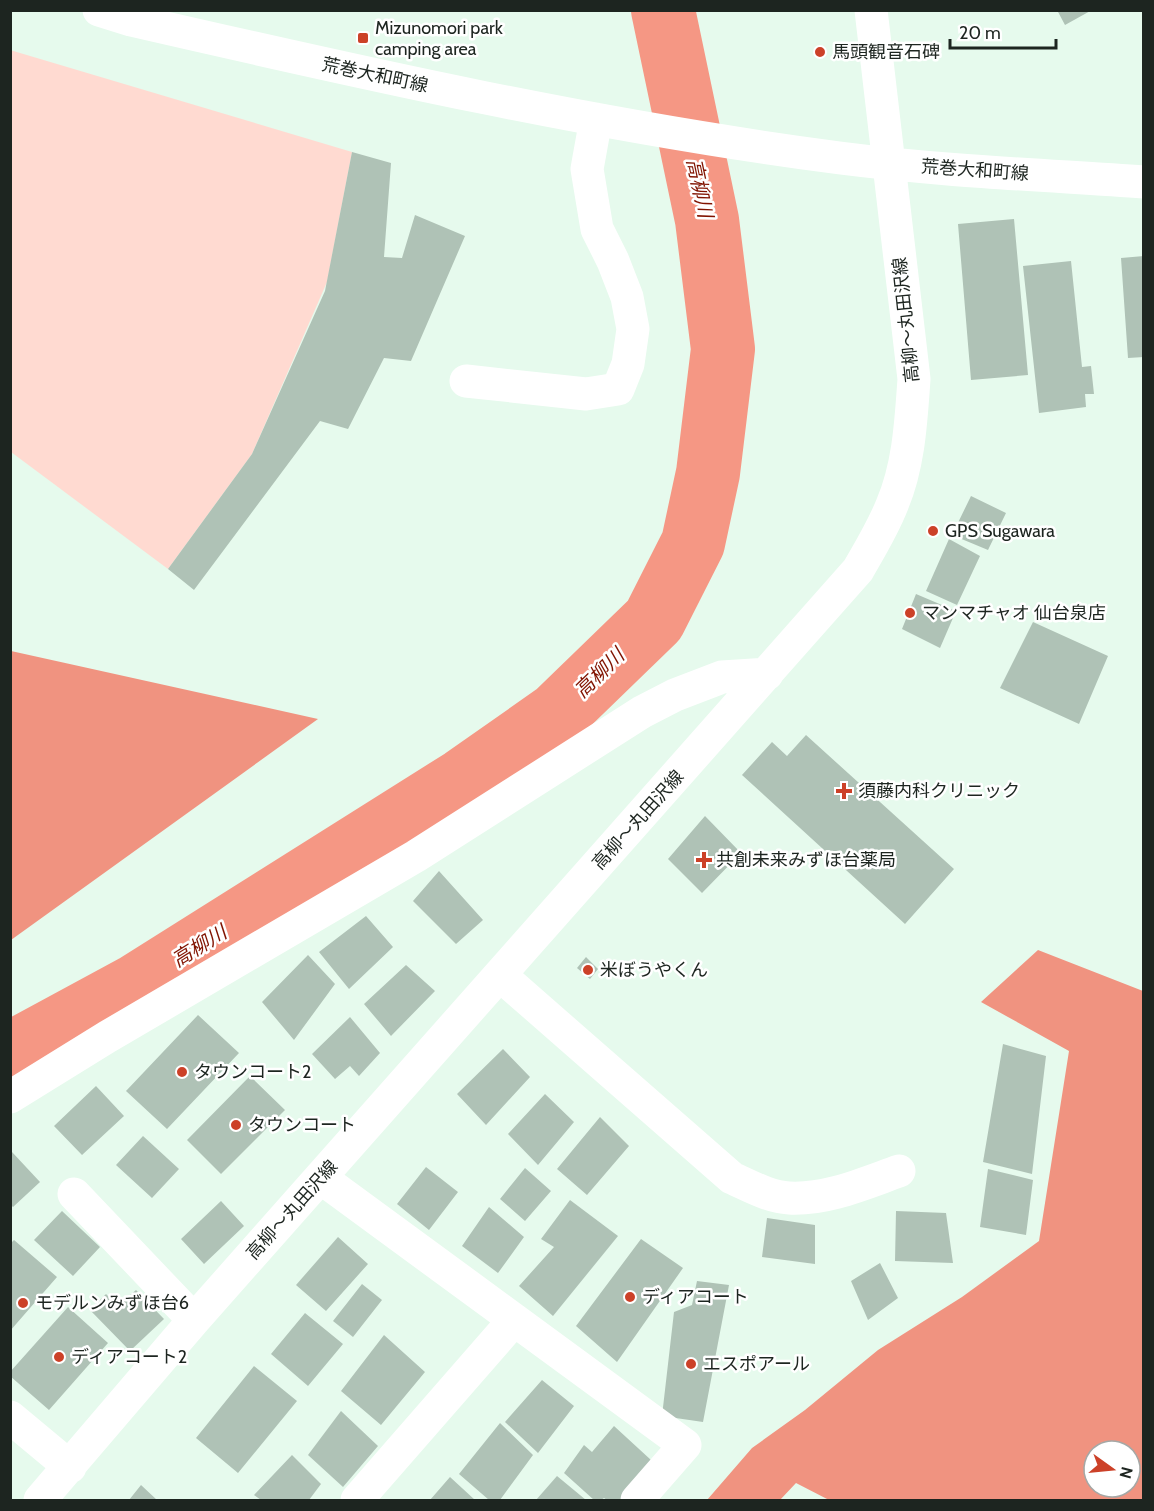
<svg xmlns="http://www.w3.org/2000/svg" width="1154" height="1511" font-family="Cabin,'Noto Sans JP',sans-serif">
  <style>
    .green { fill: #ffdad1 }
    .forest { fill: #f09380; fill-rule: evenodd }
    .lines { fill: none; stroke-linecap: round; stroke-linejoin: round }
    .river { stroke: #f59784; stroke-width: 64 }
    .building { fill: #afc2b6 }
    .minor { stroke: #fff; stroke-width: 33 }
    .poi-dot { fill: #cc4128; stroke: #fff; stroke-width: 2 }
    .labels { text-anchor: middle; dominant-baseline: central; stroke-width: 5; stroke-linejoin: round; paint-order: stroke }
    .poi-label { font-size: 18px; fill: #1d2520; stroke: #fff; text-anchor: start }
    .street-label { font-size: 18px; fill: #1d2520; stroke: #fff }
    .water-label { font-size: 20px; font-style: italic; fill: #811300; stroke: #fff }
  </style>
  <rect width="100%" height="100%" fill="#e6faed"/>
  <path class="green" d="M10,50l342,102 -25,130 -75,172 -84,115 -157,-117z"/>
  <path class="forest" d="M11,651l307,68 -307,221z
    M1038,950l105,41v509h-314l-33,-17 -16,17h-73l45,-52 53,-38 73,-60 84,-53 77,-56 30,-190 -88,-49zM1094,1451h36v36h-36z"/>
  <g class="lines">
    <path class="river" d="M10,1054l124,-67 329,-207 94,-66 97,-94 39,-77 15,-70 15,-124 -16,-129 -44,-210"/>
  </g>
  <path class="building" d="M1057,10h35l-27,15z
    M352,152l39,11 -7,94 18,1 13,-43 50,21 -54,125 -27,-3 -36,71 -28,-8 -126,169 -26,-21 84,-115 73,-163z
    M1014,219l14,156 -57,5 -13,-156z
    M1144,256v101l-16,1 -7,-100z
    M1071,261l11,106 9,-1 3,28h-9l1,13 -47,6 -16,-147z
    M971,496l35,17 -18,37 -36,-15z
    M949,539l31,17 -23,49 -31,-14z
    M916,594l40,17 -16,37 -38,-19z
    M1033,622l75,34 -29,68 -79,-36z
    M806,735l148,134 -49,55 -163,-149 30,-33 15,14z
    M705,816l36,37 -39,40 -34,-34z
    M439,871l44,49 -27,24 -43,-43z
    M366,916l27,31 -44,42 -30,-37z
    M308,955l27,29 -41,56 -32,-38z
    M586,957l12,12 -8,10 -13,-11z
    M406,965l29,26 -44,45 -27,-32z
    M198,1015l41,38 -72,76 -41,-38z
    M350,1017l30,36 -21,23 -9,-10 -15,13 -23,-25z
    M1003,1044l43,12 -14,118 -49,-12z
    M503,1049l27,28 -44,48 -29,-31z
    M250,1076l35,34 -64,64 -34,-34z
    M96,1086l28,30 -42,39 -28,-29z
    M545,1094l29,28 -36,43 -30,-31z
    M600,1117l29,29 -42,49 -30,-26z
    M143,1136l36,33 -27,29 -36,-33z
    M12,1152l28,30 -27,25 -3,-3v-50z
    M426,1167l32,25 -29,38 -32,-26z
    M525,1168l26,23 -26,30 -25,-22z
    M988,1169l45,11 -7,55 -46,-8z
    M570,1200l48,36 -65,80 -34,-30 35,-39 -13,-8z
    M221,1201l23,25 -40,38 -23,-25z
    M489,1207l35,30 -26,36 -36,-27z
    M62,1211l38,36 -27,29 -39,-36z
    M896,1211l50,2 7,50 -58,-2z
    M767,1218l48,7v39l-53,-7z
    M338,1237l30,27 -42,47 -30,-26z
    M641,1239l42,29 -66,94 -41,-36z
    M14,1240l43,37 -47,54v-87z
    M880,1263l18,35 -30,22 -17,-39z
    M697,1281l32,4 -26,137 -41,-6 12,-104 18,-7z
    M362,1284l20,16 -29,37 -20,-16z
    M136,1290l28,29 -34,32 -40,-41 16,-16 12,12z
    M68,1307l40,36 -59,67 -39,-34v-4z
    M305,1313l38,31 -35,42 -37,-32z
    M384,1335l41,37 -44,53 -40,-34z
    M254,1366l43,35 -59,72 -42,-35z
    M542,1380l32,26 -36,47 -33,-31z
    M341,1411l37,35 -35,41 -35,-32z
    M500,1423l33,32 -33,45h-11l-30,-26z
    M614,1426l37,34 -29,40h-15l-3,-2 -3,2h-7l-30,-27 20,-28 8,7z
    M292,1455l29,29 -12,16h-48l-7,-5z
    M557,1476l29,24h-50z
    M450,1477l25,23h-45z
    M141,1485l16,15h-28z"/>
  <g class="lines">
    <path class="minor" d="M99,10l32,10c235,54 470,107 709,138 101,13 203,17 304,24
      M466,381l120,13 32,-5 10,-25 5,-35 -6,-32 -14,-36 -16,-32 -10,-60 9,-50
      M500,975l232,203c18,8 37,19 57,20 38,2 76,-15 110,-27
      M10,1097l97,-60 309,-181 226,-144 33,-17 47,-18 45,-3
      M321,1178l364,267 -48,55
      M74,1194l120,126
      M10,1417l60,50
      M40,1500l154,-180 664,-750c12,-21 25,-42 34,-65 17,-40 19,-84 22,-126l-43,-369
      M357,1500l157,-180"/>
  </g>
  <g class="poi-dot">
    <rect x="357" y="32" width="12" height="12" rx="3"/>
    <circle cx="820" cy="52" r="6"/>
    <circle cx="933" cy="531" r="6"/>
    <circle cx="910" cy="613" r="6"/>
    <path d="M841 782h6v6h6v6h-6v6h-6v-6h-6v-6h6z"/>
    <path d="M701 851h6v6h6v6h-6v6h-6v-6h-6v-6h6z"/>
    <circle cx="588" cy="970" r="6"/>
    <circle cx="182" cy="1072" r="6"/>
    <circle cx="236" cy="1125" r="6"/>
    <circle cx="630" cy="1297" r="6"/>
    <circle cx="23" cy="1303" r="6"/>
    <circle cx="59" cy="1357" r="6"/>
    <circle cx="691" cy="1364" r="6"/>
  </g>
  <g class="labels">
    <g class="poi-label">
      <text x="375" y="28">Mizunomori park<tspan x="375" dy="21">camping area</tspan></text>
      <text x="832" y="52">馬頭観音石碑</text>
      <text x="945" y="531">GPS Sugawara</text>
      <text x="922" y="613">マンマチャオ 仙台泉店</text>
      <text x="858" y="791">須藤内科クリニック</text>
      <text x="716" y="860">共創未来みずほ台薬局</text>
      <text x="600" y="970">米ぼうやくん</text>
      <text x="194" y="1072">タウンコート2</text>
      <text x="248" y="1125">タウンコート</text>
      <text x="642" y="1297">ディアコート</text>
      <text x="35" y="1303">モデルンみずほ台6</text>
      <text x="71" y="1357">ディアコート2</text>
      <text x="703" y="1364">エスポアール</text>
    </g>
    <g class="street-label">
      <text transform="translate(375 75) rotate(12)">荒巻大和町線</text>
      <text transform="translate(975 170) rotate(4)">荒巻大和町線</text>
      <text transform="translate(906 320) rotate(-96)">高柳～丸田沢線</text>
      <text transform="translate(638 820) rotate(-48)">高柳～丸田沢線</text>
      <text transform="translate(292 1210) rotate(-48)">高柳～丸田沢線</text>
    </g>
    <g class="water-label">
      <text transform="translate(700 188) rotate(78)">高柳川</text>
      <text transform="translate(599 673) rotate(-44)">高柳川</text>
      <text transform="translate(199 946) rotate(-32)">高柳川</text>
    </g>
  </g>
  <rect width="1154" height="1511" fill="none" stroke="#1d2520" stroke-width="24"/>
  <g transform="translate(1112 1469) rotate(105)"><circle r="28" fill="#ffffff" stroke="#a5a8a6" stroke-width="1.5"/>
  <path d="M0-4.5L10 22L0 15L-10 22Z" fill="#cc4128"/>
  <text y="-9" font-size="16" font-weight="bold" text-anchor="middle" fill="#1d2520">N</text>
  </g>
  <path d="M950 39v9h106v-9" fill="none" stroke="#1d2520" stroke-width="3"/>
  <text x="959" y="39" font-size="18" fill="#1d2520" stroke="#ffffff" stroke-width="4.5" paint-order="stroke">20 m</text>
</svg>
